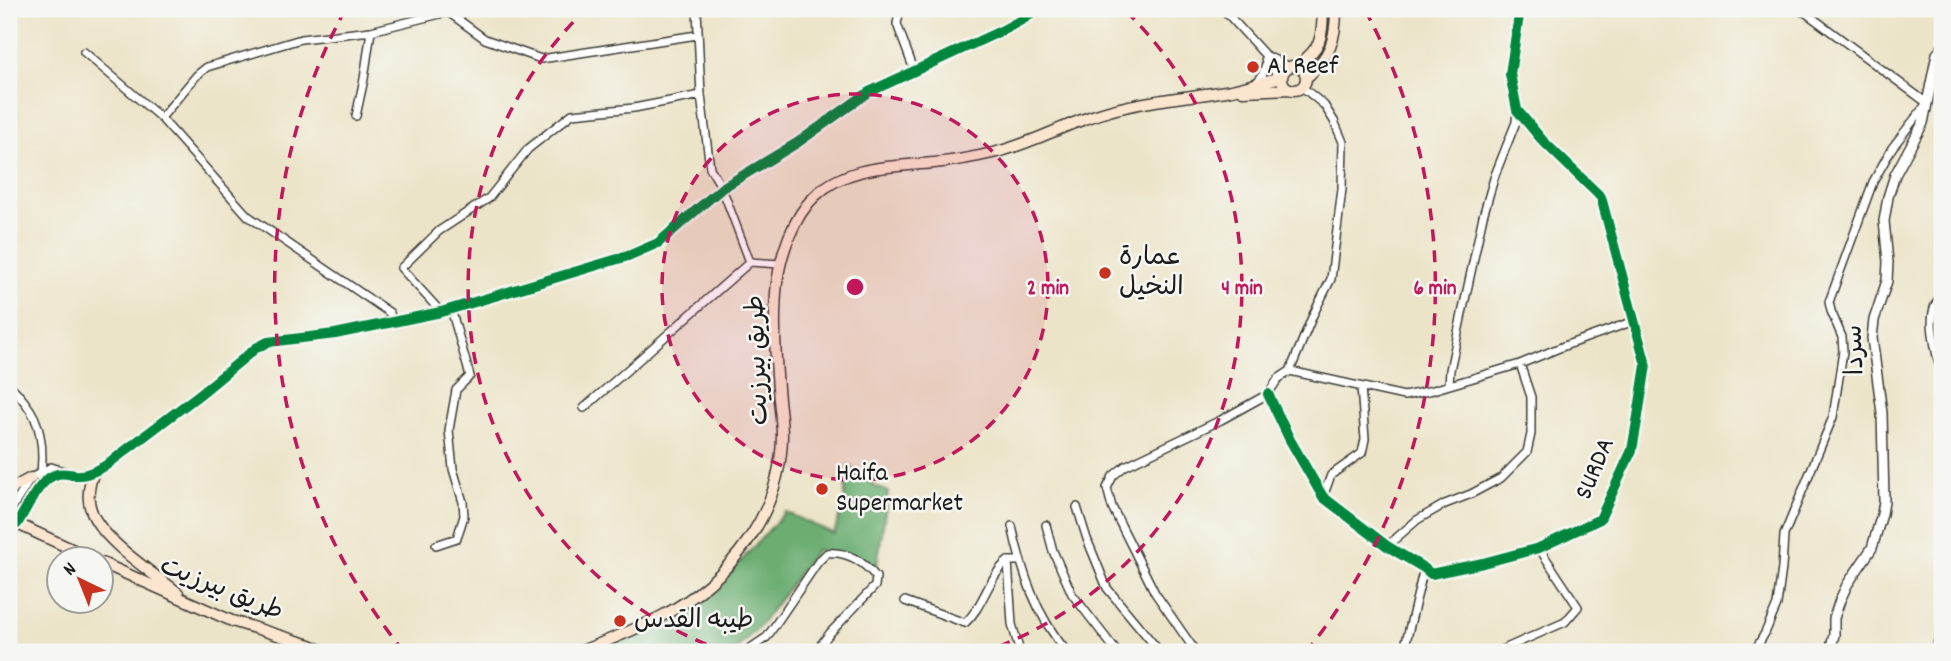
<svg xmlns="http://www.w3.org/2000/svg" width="1951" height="661" font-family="Dekko,'Playpen Sans Arabic',sans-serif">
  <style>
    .forest { fill: #6cae72; stroke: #446547; stroke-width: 2 }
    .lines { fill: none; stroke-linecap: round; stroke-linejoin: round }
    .minor-casing { stroke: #3b3a36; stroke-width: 10 }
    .tertiary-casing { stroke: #3b3a36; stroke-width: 12 }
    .secondary-casing { stroke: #3b3a36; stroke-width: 13 }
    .minor { stroke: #fff; stroke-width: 7 }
    .tertiary { stroke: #fff; stroke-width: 9 }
    .secondary { stroke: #fce5cf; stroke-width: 10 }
    .cycleway-casing { stroke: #f6f6f2; stroke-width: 15 }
    .cycleway { stroke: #00873e; stroke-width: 10 }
    .ring { fill: none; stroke: #c2185b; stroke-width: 3.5; stroke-dasharray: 12 9 }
    .poi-dot { fill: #c8321e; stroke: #f6f6f2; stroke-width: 2.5 }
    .labels { text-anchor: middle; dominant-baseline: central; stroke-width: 5; stroke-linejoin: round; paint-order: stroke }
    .poi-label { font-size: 26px; fill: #1c1c1c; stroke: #f6f6f2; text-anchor: start }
    .street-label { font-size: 26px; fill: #1c1c1c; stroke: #f6f6f2 }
    .centre { fill: #c2185b; stroke: #f6f6f2; stroke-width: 3.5 }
    .ring-label { font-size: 21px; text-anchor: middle; font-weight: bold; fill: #c2185b; stroke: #f6f6f2; stroke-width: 5; stroke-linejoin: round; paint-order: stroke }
  </style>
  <rect width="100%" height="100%" fill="#f6f6f2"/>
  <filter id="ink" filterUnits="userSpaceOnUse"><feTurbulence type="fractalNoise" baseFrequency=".0143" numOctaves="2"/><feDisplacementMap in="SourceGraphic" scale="14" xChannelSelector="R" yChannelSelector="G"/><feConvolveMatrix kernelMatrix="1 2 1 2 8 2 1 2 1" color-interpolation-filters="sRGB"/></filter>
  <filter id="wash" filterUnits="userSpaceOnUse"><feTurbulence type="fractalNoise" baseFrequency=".00686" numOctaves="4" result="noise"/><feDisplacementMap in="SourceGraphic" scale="28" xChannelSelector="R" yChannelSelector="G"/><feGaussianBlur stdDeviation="1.57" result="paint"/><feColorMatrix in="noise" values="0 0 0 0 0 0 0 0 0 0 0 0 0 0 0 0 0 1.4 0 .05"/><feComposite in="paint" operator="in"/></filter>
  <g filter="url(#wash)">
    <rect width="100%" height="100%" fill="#ece4c8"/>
    <path class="forest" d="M848,465l28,22 12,5 -11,73 -61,-15 -57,77 -26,25h-158l104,-38 53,-43 53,-59 49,22 10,-34z"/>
  </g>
  <g filter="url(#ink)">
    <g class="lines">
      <defs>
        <path id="minor" d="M697,9l4,86 9,73 12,20 28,74 30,2
          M900,9l-3,15 17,46
          M1223,9l42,46 24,12
          M1638,9c31,3 59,5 89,0
          M84,52l77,66 87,98 142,97 3,9
          M1265,55l1,9 16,13
          M1256,83l6,-7 4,-12
          M356,116l8,-37 7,-48
          M161,118l36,-43 10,-8 94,-28 70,-8 77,-19 37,27 56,20 156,-24
          M1942,296c-20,15 -4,61 0,82
          M441,312l-40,-44 38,-37 50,-33 39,-49 44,-35 62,-6 67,-13
          M1290,371l114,25 29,-6 87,-26 44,-18 70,-25
          M9,384c23,24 33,39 33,74 -1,10 0,19 -2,28
          M1449,384l1,-14 33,-154 12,-41 21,-53 1,-12
          M1268,394l22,46 33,57 64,49 37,22 7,6 52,-11 56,-15 61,-29 32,-69 6,-34 8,-51 -45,-168 -58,-56 -26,-31 -7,-36 10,-65
          M584,408l166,-146
          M1323,497l8,-22 31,-22 3,-14 -4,-52
          M1077,507l10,32 20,49 53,64
          M9,513l22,-35 20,-11 16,5
          M17,524c9,-14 23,-47 41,-50 7,-2 15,2 22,1 9,0 17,-5 25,-9l99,-75 52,-43 12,-6 67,-8 106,-22 187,-56 30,-13 64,-55 75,-45 72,-51 136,-63 20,-11 12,-9
          M1046,525l7,26 19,43 45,58
          M1012,526c10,47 24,89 55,126
          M436,545l21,-7 7,-22 -1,-14 -10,-33 -4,-39 7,-40 14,-14 -19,-67
          M1387,546l30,-26 28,-16 26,-10 30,-16 26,-26 4,-18v-37l-11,-33
          M1019,561h-11l4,63 8,28
          M905,601l60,22c19,-17 23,-46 43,-62
          M745,652l22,-15 51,-75 9,-9c20,-2 36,8 49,24l-1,9 -45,47 -15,19
          M1196,652l-41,-59 -43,-86 -5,-19 6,-12 12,-10 96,-46 47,-26 10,-15 12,-8 23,-56 18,-36 11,-90 1,-47 -9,-21 -10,-16 -22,-18
          M1410,652l-6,-2 20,-82
          M1497,652l68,-30 13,-15 -39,-59
          M1754,652l11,-19 12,-28 5,-37 2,-33 49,-118 10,-66 -1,-14 -11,-26 -2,-9 44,-120 19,-34 35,-45 -121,-90 -11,-4
          M1935,652l7,-28"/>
        <path id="tertiary" d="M1830,652l4,-17v-17l6,-18 7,-15 25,-37 10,-34 2,-13 -2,-88 -10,-75 2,-18 13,-39 1,-19 -4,-41 4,-24 7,-22 28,-52 14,-69 5,-6"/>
        <path id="secondary" d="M1297,66c25,-19 25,-27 26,-57
          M1282 78a12 12 0 1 1 24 0a12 12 0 1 1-24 0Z
          M1306,78c24,-21 30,-38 30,-69
          M1243,91l48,-2
          M94,472c-6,14 -8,28 -1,43 13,28 60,58 85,78
          M9,490l22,-12
          M9,520l86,40
          M102,563l130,58 78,24 16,7
          M579,652c28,-11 56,-22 83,-36 68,-36 119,-102 120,-180 0,-16 -3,-32 -4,-48 -3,-35 -5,-70 -1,-106 4,-28 16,-65 38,-86 32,-31 77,-29 119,-33 21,-2 42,-6 63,-11 35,-9 65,-26 99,-37 41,-14 87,-17 130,-24 19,-3 37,-10 56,-14"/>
      </defs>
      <use href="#minor" class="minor-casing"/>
      <use href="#tertiary" class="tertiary-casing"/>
      <use href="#secondary" class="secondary-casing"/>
      <use href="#minor" class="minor"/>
      <use href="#tertiary" class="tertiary"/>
      <use href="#secondary" class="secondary"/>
      <defs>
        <path id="cycleway" d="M1268,394l22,46 33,57 64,49 37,22 7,6 52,-11 56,-15 61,-29 32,-69 6,-34 8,-51 -45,-168 -58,-56 -26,-31 -7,-36 10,-65
          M17,524c9,-14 23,-47 41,-50 7,-2 15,2 22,1 9,0 17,-5 25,-9l99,-75 52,-43 12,-6 67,-8 106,-22 187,-56 30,-13 64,-55 75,-45 72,-51 136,-63 20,-11 12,-9"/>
      </defs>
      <use href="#cycleway" class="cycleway-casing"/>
      <use href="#cycleway" class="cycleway"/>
    </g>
  </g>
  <circle cx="855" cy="287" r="193" fill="#c2185b" fill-opacity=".12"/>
  <g class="ring">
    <circle cx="855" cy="287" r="193"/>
    <path d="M726 652A387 387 0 0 1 584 11M1126 11A387 387 0 0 1 984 652"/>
    <path d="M404 652A580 580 0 0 1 345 10M1365 10A580 580 0 0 1 1306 652"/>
  </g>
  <g class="poi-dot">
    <circle cx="1253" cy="67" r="7"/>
    <circle cx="1105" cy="273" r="7"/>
    <circle cx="822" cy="489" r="7"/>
    <circle cx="620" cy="621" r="7"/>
  </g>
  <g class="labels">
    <g class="poi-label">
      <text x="1267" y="67">Al Reef</text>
      <text x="1119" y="258">عمارة<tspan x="1119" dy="30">النخيل</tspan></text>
      <text x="836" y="474">Haifa<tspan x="836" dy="30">Supermarket</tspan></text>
      <text x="634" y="621">طيبه القدس</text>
    </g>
    <g class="street-label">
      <text transform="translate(1856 350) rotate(-92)">سردا</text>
      <text transform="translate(759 360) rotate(-92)">طريق بيرزيت</text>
      <text transform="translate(1596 469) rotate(-67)">SURDA</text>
      <text transform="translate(221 590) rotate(22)">طريق بيرزيت</text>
    </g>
  </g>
  <circle cx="855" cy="287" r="10" class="centre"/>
  <g class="ring-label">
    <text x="1048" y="294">2 min</text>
    <text x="1242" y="294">4 min</text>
    <text x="1435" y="294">6 min</text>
  </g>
  <rect width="1951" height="661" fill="none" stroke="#f6f6f2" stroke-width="35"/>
  <g transform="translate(80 580) rotate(317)"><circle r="33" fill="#f6f6f2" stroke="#9f9f9c" stroke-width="2"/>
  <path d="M0-5L12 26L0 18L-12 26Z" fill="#c8321e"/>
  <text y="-10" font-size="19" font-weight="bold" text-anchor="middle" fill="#1c1c1c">N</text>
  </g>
</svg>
